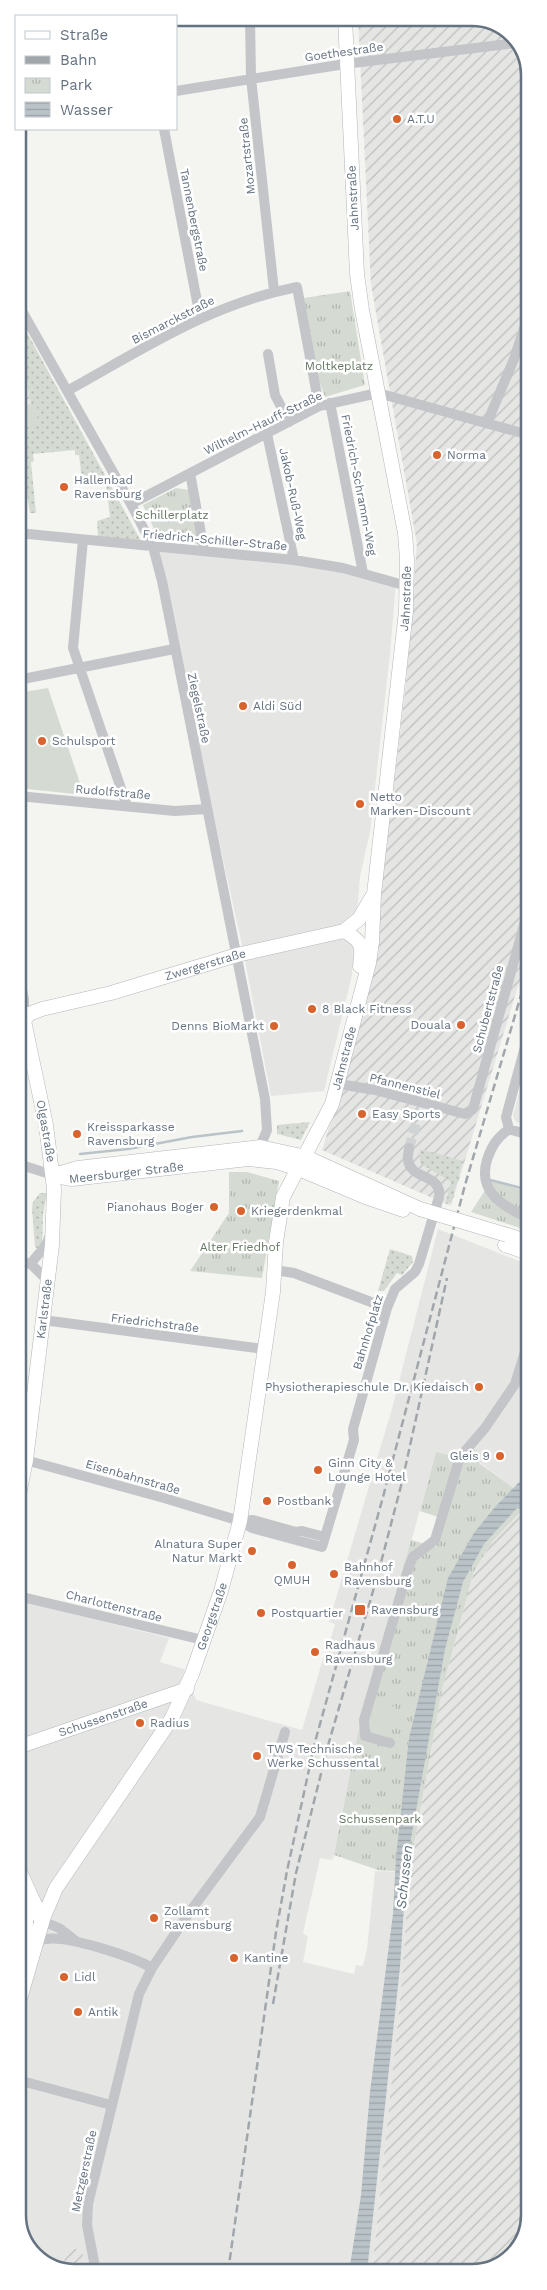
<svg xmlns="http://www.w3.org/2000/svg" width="547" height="2290" font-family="'Work Sans',sans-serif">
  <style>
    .built { fill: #e5e6e4 }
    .industrial { fill: url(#industrial-furrows) }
    .grass { fill: url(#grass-dots) }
    .park { fill: url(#park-tufts) }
    .pitch { fill: #d5dbd2 }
    .water { fill: url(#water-rules) }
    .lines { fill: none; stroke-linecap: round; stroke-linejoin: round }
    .stream { stroke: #bac3c8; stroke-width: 2.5 }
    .street-tunnel { stroke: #d0d4d5; stroke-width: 10; stroke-dasharray: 10 5; stroke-linecap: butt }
    .secondary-casing { stroke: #b3b7bb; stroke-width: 15 }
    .primary-casing { stroke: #b3b7ba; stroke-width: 16 }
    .street { stroke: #c3c5c9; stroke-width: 10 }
    .secondary { stroke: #fff; stroke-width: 14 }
    .primary { stroke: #fff; stroke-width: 15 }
    .rail { stroke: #a1a6ab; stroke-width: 2.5; stroke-dasharray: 8 4; stroke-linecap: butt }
    .secondary-bridge-casing { stroke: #b3b7bb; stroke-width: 15; stroke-linecap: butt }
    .secondary-bridge { stroke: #fff; stroke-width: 14 }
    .poi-dot { fill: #d9632d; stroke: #fff; stroke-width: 2 }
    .labels { text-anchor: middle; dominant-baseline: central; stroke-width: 5; stroke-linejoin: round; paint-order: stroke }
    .street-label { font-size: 12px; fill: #657280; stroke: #fff }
    .poi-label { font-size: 12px; fill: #657280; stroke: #fff; text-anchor: start }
    .park-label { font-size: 12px; fill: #667864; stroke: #fff }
    .water-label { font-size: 14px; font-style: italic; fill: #61737e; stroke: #fff }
    .rim { fill: none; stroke: #657280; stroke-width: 2.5 }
  </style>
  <defs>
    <pattern id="industrial-furrows" width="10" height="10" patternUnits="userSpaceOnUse" patternTransform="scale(1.25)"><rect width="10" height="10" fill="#e5e6e4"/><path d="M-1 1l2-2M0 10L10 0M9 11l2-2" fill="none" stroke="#bdbfbe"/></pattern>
    <pattern id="grass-dots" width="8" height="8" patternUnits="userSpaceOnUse" patternTransform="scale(1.25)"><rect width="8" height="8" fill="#d5dbd2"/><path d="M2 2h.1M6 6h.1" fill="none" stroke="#b0b6b0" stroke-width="1.8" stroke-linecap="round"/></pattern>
    <pattern id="park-tufts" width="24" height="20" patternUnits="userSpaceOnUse" patternTransform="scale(1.25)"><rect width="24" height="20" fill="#d5dbd2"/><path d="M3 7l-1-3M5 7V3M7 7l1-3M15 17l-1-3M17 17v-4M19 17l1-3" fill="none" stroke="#b0b6b0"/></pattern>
    <pattern id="water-rules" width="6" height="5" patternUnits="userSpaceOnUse" patternTransform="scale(1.25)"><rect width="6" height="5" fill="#bac3c8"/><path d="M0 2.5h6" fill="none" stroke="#9ba3a8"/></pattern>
  </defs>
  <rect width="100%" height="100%" fill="#f4f5f1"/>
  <path class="built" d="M18,333l49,89 -37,33 -12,1z
    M154,548l91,7 151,27 -6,72 -20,178 -10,44 -8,99 -28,116 -53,5 -29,-151z
    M529,1067v59l-13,-4 -3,-6 11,-43z
    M438,1229l91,36v234l-50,-37 -43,-10 -79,285 -23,119 -2,4 -12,-2 -17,75 5,4 -5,25 51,12 2,-9 7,1 4,-17 8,-78 34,1 -7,109 -30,291h-286l-4,-22 -15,-3 -4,20 -28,-12 -16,-30 -1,-625 151,38 -9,24 24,7 12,31 106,30 23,-78 2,-1 8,-27 -6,-2 64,-217z"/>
  <path class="industrial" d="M358,18h121l31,14 18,33 1,885 -78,256 -129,-56 21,-68 28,-105 35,-294 11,-139 -46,-259z
    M529,1503v712l-14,37 -33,19 -110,1 30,-291 7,-109 33,-182 32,-119 19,-30z
    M67,2247l15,3 4,22h-18l-33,-17 28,11z"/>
  <path class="grass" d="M18,316l123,225 -43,-5 -1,-15 13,-4 -5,-41h-7v4h-16l-3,-25h-4v-5l-42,4 1,7 -3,1 5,51h-6l-7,-43 -5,-1v-17l6,-1 -2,-16h-4v-29l13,-2 -1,-5h-12l11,-2 -4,-38 -7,-1z
    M310,1122l-9,18 -24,-6v-9z
    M420,1149l43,12 -12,42 -5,-1 5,-20 -31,-19z
    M40,1193h7l-4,21 -1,33 -4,2 -3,-2 -3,-39 1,-6z
    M390,1249l22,7 1,6 -11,13 -5,-2 -13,18h-6z"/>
  <path class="park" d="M350,291l15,94 -40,12 -7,-19 -14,-80z
    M176,488l14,2 9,54 -40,-4 -16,-35z
    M229,1172h18l32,9 -17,97 -72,-7 39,-58z
    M491,1181l38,11v39l-58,-19z
    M473,1448l8,6 -2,9 50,36v4l-36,38 -19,30 -32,119 -33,182 -31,-2 -44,-15 23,-118 54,-197 25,7 -3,-18 11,-10 -24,-8 16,-59 27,6z"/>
  <path class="pitch" d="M37,405l1,21 -20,1v-20z
    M48,688l36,107 -66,-7v-95z
    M379,1702l17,5 -8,26 -17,-5z"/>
  <path class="water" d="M529,1472v23l-45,49 -21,38 -18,67 -38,212 -7,106 -33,305h-18l12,-77 9,-103 23,-178 3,-57 13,-119 39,-160 26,-45 21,-26z"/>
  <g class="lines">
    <path class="stream" d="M80,1154l48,-5 64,-12 50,-6
      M490,1180l39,10"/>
    <path class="street-tunnel" d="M409,1148l11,-38"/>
    <defs>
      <g id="secondary">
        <path d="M344,931c18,10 19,14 16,35"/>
        <path d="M53,1175l25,-7 182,-21 46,10 114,52"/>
        <path id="s1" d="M55,1176l17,3 176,-20 29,3 22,7 69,29 35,12"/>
        <path d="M507,1235l22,7"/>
        <path d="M505,1245l24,8"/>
        <path id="s2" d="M18,1499l8,-39 26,-215 2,-56 -8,-64 -22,-104 5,-7 13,-5 69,-16 126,-38 107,-24 15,-12 13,-22"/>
        <path id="s3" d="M18,1747l169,-58"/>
        <path id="s4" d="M42,1921l14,-33 116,-170 20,-44 29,-83 19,-70 33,-229 3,-50 7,-45 49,-93 37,-141 3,-21 2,-48 32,-283 1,-52 -2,-26 -43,-223 -5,-36 -12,-256"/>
      </g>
      <path id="primary" d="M18,1869l24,52 -24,83
        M18,1894c12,25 8,35 0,60"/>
    </defs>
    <use href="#secondary" class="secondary-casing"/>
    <use href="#primary" class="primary-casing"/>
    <path class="street" d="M250,18l1,60 23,213
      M176,91l169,-27 171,-21
      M164,129l36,188
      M18,304l113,200 22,43 9,34 103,518 2,31 -7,17
      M268,354l7,41 14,27
      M67,391c76,-42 143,-87 230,-104l22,119
      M330,403l33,170
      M487,423l27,-64 15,-46
      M267,434l27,126
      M190,473l14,77
      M131,504l188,-98 59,-13 151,42
      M18,533l276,27 49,8 64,18
      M83,540l-10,108 54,158
      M18,680l156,-31
      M18,796l157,15 32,-2
      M18,968l6,32v21
      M339,1084l36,6 90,24 8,-5 56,-202
      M509,1129c-12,9 -17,16 -22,31 -10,33 17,46 42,59
      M509,1129l-3,-12 23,-85
      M509,1129l20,6
      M18,1164l35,11
      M18,1262l13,2 17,17
      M31,1264c6,-11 16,-15 18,-27
      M274,1270l20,3 93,35
      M43,1320l221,29
      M18,1458l146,40 76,23 12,7 70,19 32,-107 -1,-11 34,-121 8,-19 20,-17 4,-8 20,-67c4,-23 -29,-17 -31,-37 -1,-3 1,-9 1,-12
      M240,1521l13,-1 43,12 6,-1 23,6
      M18,1596l185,44
      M390,1743l-25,-7 -1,-16 45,-154 4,-9 22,-17 25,-83 25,-29 30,-44 14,-45
      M42,1921l17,7 18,14
      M35,1944c4,-2 7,-5 11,-5 21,-4 88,18 106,29
      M18,2080l93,25
      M96,2272l-9,-47 1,-21 51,-210 13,-26 37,-55 71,-96 25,-85"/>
    <use href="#secondary" class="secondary"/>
    <use href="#primary" class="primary"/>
    <path class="rail" d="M273,2004l23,-131 33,-131 49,-168 24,-92 45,-204
      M228,2272l48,-340 11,-61 28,-129 68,-245 82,-312 64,-217"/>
    <defs>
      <path id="secondary-bridge" d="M420,1209l87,26"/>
    </defs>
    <use href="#secondary-bridge" class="secondary-bridge-casing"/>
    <use href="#secondary-bridge" class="secondary-bridge"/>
  </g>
  <g class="poi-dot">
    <circle cx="397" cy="119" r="5"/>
    <circle cx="437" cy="455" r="5"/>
    <circle cx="64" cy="487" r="5"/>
    <circle cx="243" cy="706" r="5"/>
    <circle cx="42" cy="741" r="5"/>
    <circle cx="360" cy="804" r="5"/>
    <circle cx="312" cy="1009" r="5"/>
    <circle cx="461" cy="1025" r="5"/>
    <circle cx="274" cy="1026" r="5"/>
    <circle cx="362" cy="1114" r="5"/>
    <circle cx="77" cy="1134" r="5"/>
    <circle cx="214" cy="1207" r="5"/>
    <circle cx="241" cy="1211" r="5"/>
    <circle cx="479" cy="1387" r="5"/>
    <circle cx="500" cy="1456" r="5"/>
    <circle cx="318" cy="1470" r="5"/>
    <circle cx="267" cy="1501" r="5"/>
    <circle cx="252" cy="1551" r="5"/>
    <circle cx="292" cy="1565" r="5"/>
    <circle cx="334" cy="1574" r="5"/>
    <rect x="354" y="1604" width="12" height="12" rx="2.5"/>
    <circle cx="261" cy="1613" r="5"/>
    <circle cx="315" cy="1652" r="5"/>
    <circle cx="140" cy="1723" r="5"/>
    <circle cx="257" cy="1756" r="5"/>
    <circle cx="154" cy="1918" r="5"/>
    <circle cx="234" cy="1958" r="5"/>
    <circle cx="64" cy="1977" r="5"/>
    <circle cx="78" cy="2012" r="5"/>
  </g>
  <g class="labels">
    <g class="street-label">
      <text transform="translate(344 52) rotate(-8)">Goethestraße</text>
      <text transform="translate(247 156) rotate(-96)">Mozartstraße</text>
      <text transform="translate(353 198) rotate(-93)">Jahnstraße</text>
      <text transform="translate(194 220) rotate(79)">Tannenbergstraße</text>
      <text transform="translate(173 320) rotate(-27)">Bismarckstraße</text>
      <text transform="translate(263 423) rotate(-26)">Wilhelm-Hauff-Straße</text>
      <text transform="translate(359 485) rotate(79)">Friedrich-Schramm-Weg</text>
      <text transform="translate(293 494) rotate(78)">Jakob-Ruß-Weg</text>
      <text transform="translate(215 540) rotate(5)">Friedrich-Schiller-Straße</text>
      <text stroke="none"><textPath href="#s4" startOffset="1395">Jahnstraße</textPath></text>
      <text transform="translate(199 708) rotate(78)">Ziegelstraße</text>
      <text transform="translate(113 792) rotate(5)">Rudolfstraße</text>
      <text stroke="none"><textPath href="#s2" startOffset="675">Zwergerstraße</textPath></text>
      <text transform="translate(488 1009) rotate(-75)">Schubertstraße</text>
      <text stroke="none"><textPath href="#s4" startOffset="930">Jahnstraße</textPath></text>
      <text transform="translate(405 1086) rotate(14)">Pfannenstiel</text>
      <text transform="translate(46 1131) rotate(80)">Olgastraße</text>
      <text stroke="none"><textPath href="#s1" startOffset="72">Meersburger Straße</textPath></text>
      <text stroke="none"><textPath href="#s2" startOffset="192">Karlstraße</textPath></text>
      <text transform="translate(155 1323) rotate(7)">Friedrichstraße</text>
      <text transform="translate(368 1332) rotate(-73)">Bahnhofplatz</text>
      <text transform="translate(133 1477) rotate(16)">Eisenbahnstraße</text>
      <text transform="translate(114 1606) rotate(14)">Charlottenstraße</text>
      <text stroke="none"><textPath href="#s4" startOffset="351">Georgstraße</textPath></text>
      <text stroke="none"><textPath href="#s3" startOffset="90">Schussenstraße</textPath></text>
      <text transform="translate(84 2171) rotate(-78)">Metzgerstraße</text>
    </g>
    <g class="poi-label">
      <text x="407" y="119">A.T.U</text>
      <text x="447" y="455">Norma</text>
      <text x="74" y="480">Hallenbad<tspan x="74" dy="14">Ravensburg</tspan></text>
      <text x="253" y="706">Aldi Süd</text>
      <text x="52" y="741">Schulsport</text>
      <text x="370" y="797">Netto<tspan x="370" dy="14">Marken-Discount</tspan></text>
      <text x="322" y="1009">8 Black Fitness</text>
      <text x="451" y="1025" text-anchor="end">Douala</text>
      <text x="264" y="1026" text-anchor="end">Denns BioMarkt</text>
      <text x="372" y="1114">Easy Sports</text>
      <text x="87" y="1127">Kreissparkasse<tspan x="87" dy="14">Ravensburg</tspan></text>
      <text x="204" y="1207" text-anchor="end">Pianohaus Boger</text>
      <text x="251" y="1211">Kriegerdenkmal</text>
      <text x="469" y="1387" text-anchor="end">Physiotherapieschule Dr. Kiedaisch</text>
      <text x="490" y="1456" text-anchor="end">Gleis 9</text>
      <text x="328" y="1463">Ginn City &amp;<tspan x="328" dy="14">Lounge Hotel</tspan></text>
      <text x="277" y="1501">Postbank</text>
      <text x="242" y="1544" text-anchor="end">Alnatura Super<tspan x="242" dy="14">Natur Markt</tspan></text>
      <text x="344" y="1567">Bahnhof<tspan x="344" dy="14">Ravensburg</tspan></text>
      <text x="292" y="1580" text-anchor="middle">QMUH</text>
      <text x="371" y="1610">Ravensburg</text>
      <text x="271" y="1613">Postquartier</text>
      <text x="325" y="1645">Radhaus<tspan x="325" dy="14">Ravensburg</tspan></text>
      <text x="150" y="1723">Radius</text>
      <text x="267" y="1749">TWS Technische<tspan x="267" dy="14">Werke Schussental</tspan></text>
      <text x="164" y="1911">Zollamt<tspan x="164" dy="14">Ravensburg</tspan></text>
      <text x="244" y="1958">Kantine</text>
      <text x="74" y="1977">Lidl</text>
      <text x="88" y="2012">Antik</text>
    </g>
    <g class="park-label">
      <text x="339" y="366">Moltkeplatz</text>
      <text x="172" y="515">Schillerplatz</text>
      <text x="240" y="1247">Alter Friedhof</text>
      <text x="380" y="1819">Schussenpark</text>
    </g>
    <g class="water-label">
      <text transform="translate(404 1877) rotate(-84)">Schussen</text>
    </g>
  </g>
  <path d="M0 0H547V2290H0ZM75 26H472A49 49 0 0 1 521 75V2215A49 49 0 0 1 472 2264H75A49 49 0 0 1 26 2215V75A49 49 0 0 1 75 26Z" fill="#fff" fill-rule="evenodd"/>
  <path class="rim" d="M75 26H472A49 49 0 0 1 521 75V2215A49 49 0 0 1 472 2264H75A49 49 0 0 1 26 2215V75A49 49 0 0 1 75 26Z"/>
  <rect x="15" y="15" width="162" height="115" fill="#ffffff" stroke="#c1c7cc"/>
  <rect x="25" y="31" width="25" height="8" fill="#ffffff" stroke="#c1c7cc"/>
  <text x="60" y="40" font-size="15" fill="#657280">Straße</text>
  <rect x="25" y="56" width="25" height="8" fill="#a1a6ab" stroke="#c1c7cc"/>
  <text x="60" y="65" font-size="15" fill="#657280">Bahn</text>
  <rect x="25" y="78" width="25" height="15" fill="url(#park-tufts)" stroke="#c1c7cc"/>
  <text x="60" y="90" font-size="15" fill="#657280">Park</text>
  <rect x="25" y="102" width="25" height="15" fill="url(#water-rules)" stroke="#c1c7cc"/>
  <text x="60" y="115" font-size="15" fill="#657280">Wasser</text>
</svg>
